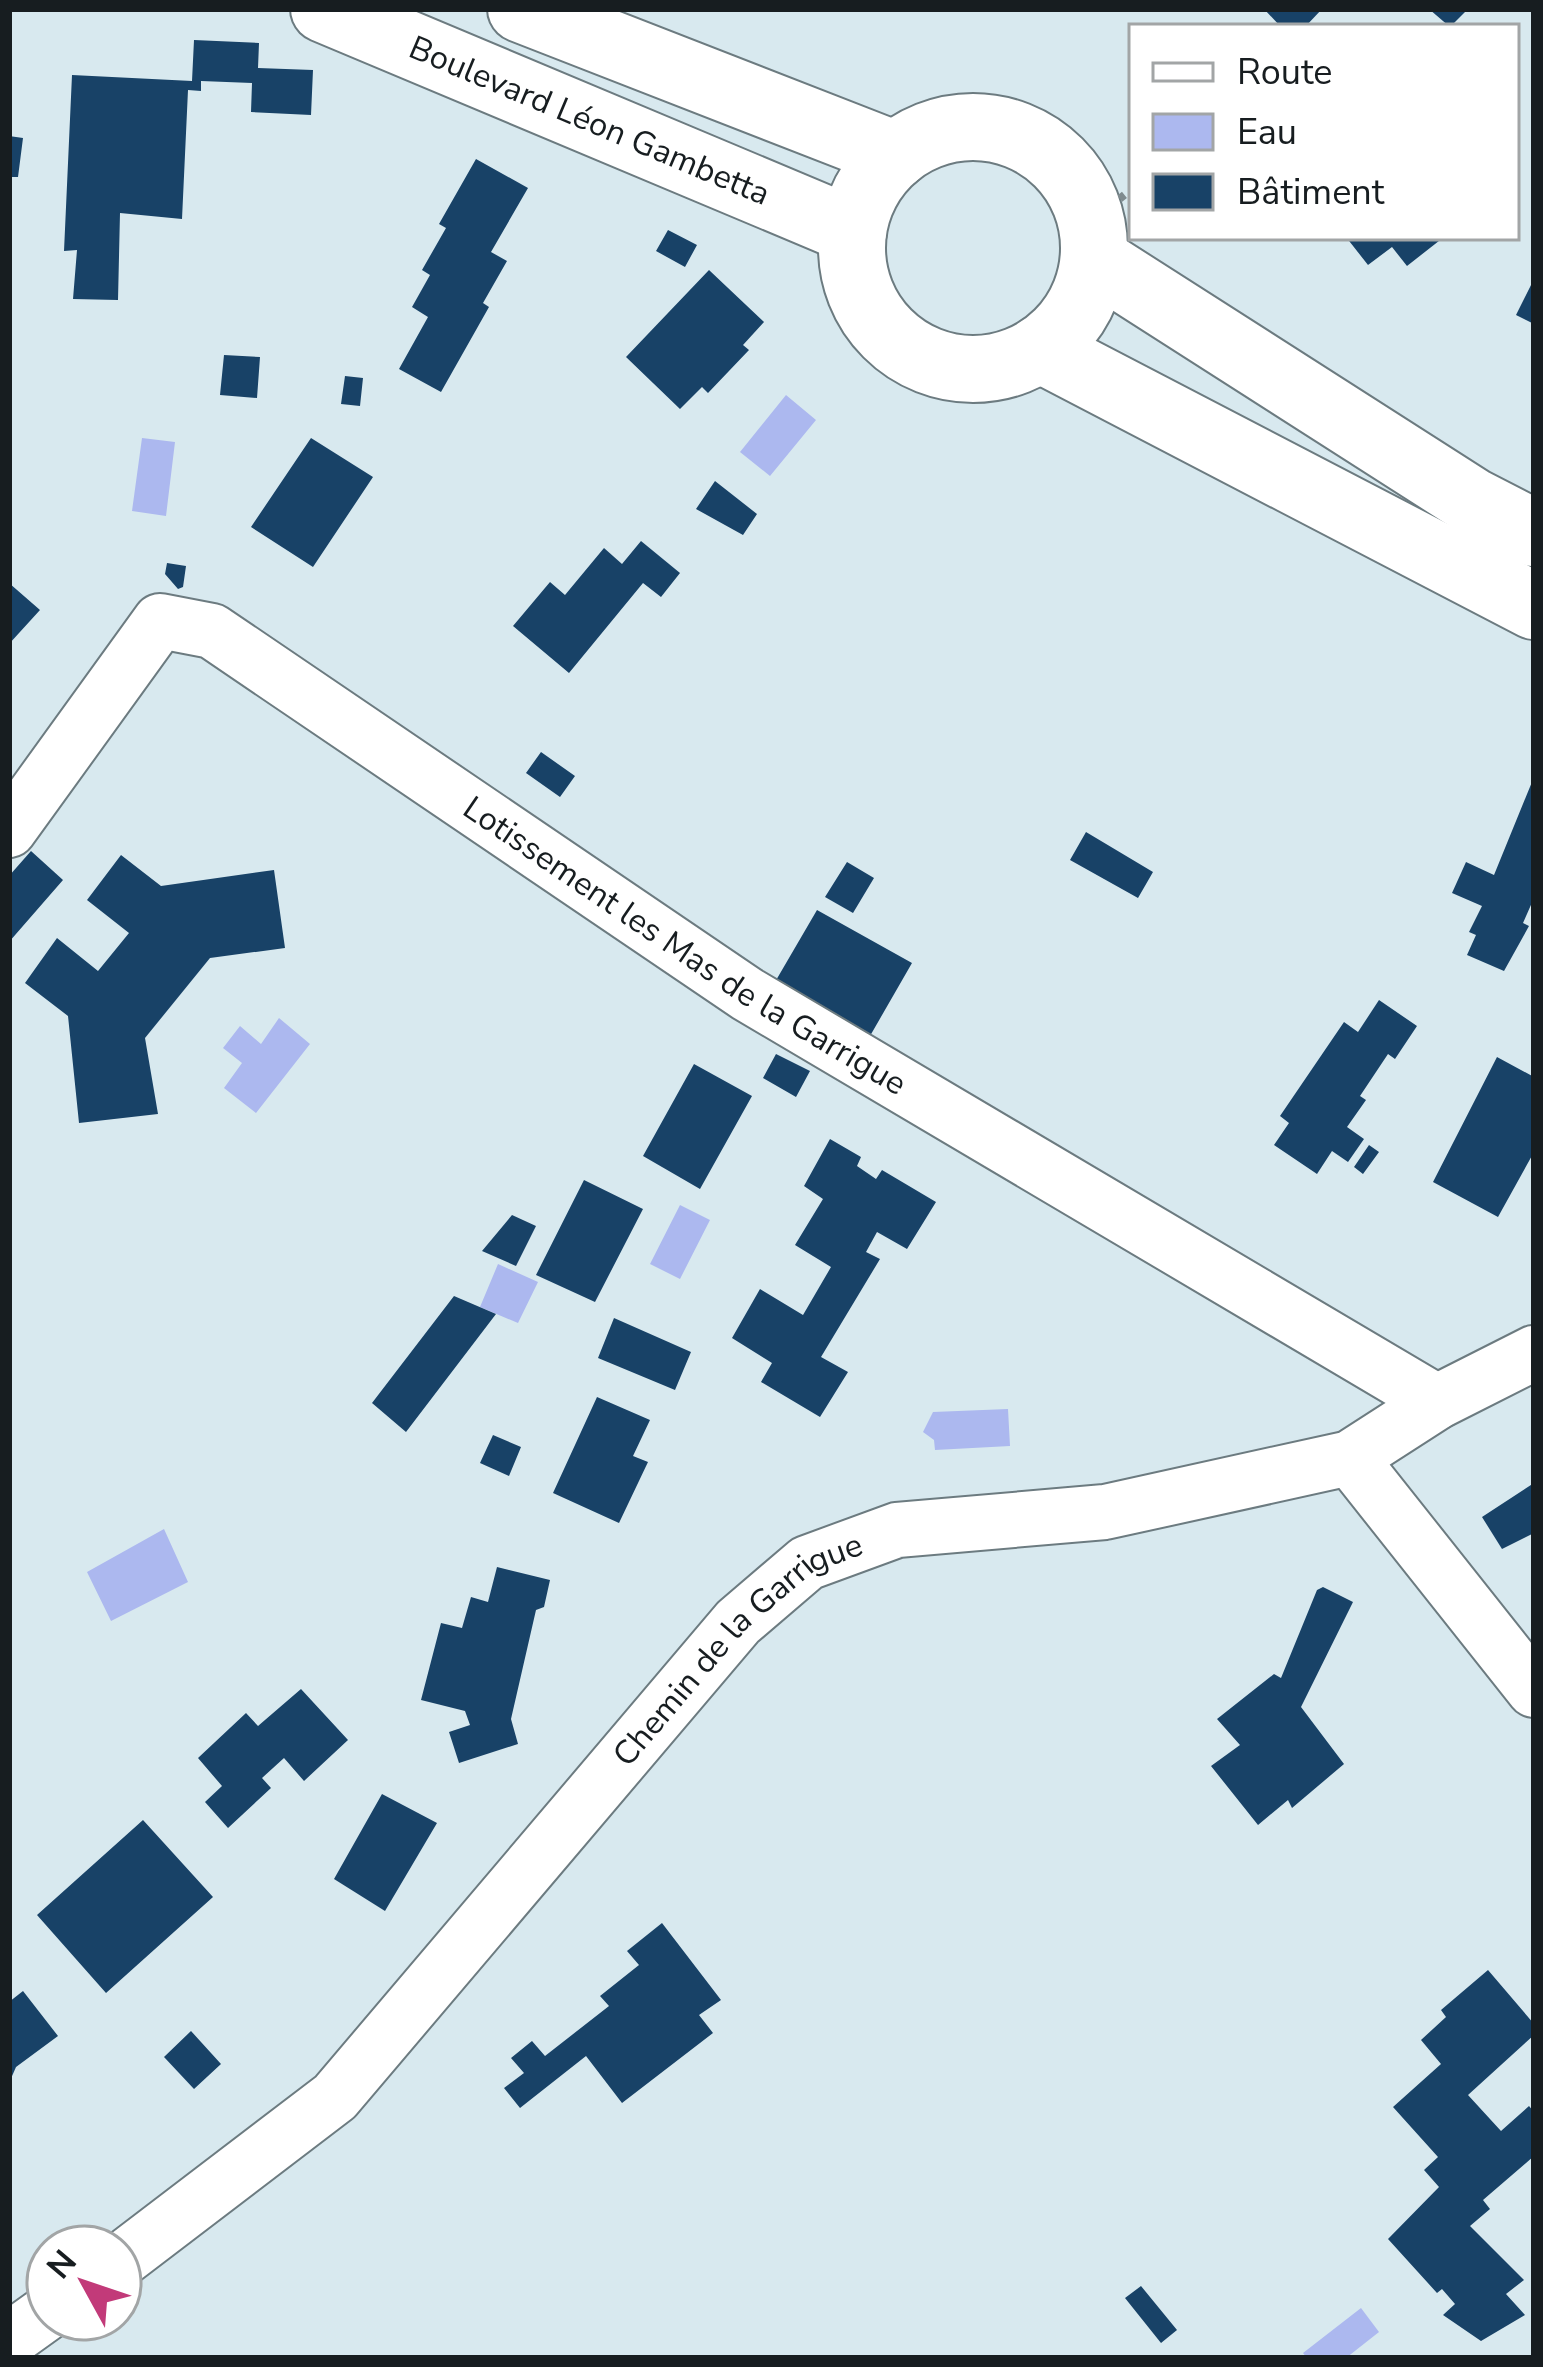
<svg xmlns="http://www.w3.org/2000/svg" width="1543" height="2367" font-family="'Nunito Sans',sans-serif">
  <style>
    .water { fill: #acb8ef }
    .building { fill: #184267 }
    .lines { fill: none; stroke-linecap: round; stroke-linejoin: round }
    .street-casing { stroke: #6c7b80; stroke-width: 58 }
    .secondary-casing { stroke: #6c7b80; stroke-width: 70 }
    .path { stroke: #7f8b8f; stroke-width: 8; stroke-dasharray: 6 9; stroke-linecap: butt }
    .street { stroke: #fff; stroke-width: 54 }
    .secondary { stroke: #fff; stroke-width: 66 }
    .labels { text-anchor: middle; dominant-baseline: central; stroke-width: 12; stroke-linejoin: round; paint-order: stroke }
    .street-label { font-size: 33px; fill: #171d20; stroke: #fff }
  </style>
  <rect width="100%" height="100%" fill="#d8e9ef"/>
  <path class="water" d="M786,395l30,25 -46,56 -30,-24z
    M142,438l33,4 -9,74 -34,-5z
    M279,1018l31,26 -54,69 -32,-25 18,-25 -19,-15 17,-22 21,18z
    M680,1205l30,15 -30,59 -30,-15z
    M498,1264l40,18 -20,41 -38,-16z
    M1008,1409l2,37 -75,4 -1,-10 -11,-8 10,-20z
    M164,1529l24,53 -77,39 -24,-49z
    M1361,2308l18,24 -33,26h-39l-4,-5z"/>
  <path class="building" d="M1264,9h58l-17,18h-24z
    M1429,9h39l-18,18z
    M194,40l65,3 -1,25 55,2 -2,45 -60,-3 1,-29 -51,-2v10l-13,-1 -6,129 -62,-6 -2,87 -45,-1 4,-49 -13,1 8,-176 120,6z
    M9,136l14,2 -5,39h-9z
    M476,159l52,29 -37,64 16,9 -24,42 6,4 -48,85 -42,-23 29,-52 -16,-10 18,-32 -8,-5 24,-42 -7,-4z
    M668,230l29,15 -12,22 -29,-16z
    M1346,237h98l-37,29 -15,-19 -24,18z
    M709,270l55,52 -21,23 6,5 -41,43 -6,-6 -22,22 -54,-52z
    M1531,285l3,2v37l-18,-9z
    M224,355l36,2 -3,41 -37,-3z
    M345,376l18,2 -3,28 -19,-2z
    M311,438l62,39 -60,90 -62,-40z
    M715,481l42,33 -14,21 -47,-26z
    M641,541l39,32 -19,24 -18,-14 -74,90 -56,-47 37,-44 15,13 39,-47 18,16z
    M167,563l19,3 -3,21 -5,2 -13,-15z
    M9,583l31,27 -31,34z
    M541,752l34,24 -15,21 -34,-24z
    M1534,777v121l-11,25 6,3 -25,45 -37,-16 9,-20 -7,-3 13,-26 -30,-13 14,-31 28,13z
    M1086,832l67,40 -15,26 -68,-38z
    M31,851l32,29 -54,62v-66z
    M121,855l40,31 113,-16 11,78 -75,10 -65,80 13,76 -79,9 -11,-107 -43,-33 32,-45 41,33 31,-38 -42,-33z
    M847,862l27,16 -21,35 -28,-16z
    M817,910l95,53 -42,73 -95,-54z
    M1379,1000l38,26 -22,33 -7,-5 -28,42 6,4 -19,27 17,12 -16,23 -16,-11 -15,23 -43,-29 15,-22 -9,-7 64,-94 14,10z
    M776,1054l34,17 -14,26 -33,-19z
    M1497,1057l37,20v75l-36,65 -65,-35z
    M694,1064l58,32 -52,93 -57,-33z
    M830,1139l31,18 -4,9 19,13 6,-9 54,32 -29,47 -30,-17 -11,20 14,7 -59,98 27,15 -28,45 -59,-35 11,-19 -40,-25 28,-49 43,26 28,-48 -36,-22 28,-46 -19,-13z
    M1369,1145l10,7 -16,22 -9,-7z
    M584,1180l59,29 -48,93 -59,-27z
    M512,1215l24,11 -20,40 -34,-15z
    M454,1296l42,18 -90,118 -34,-29z
    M614,1318l77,34 -16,38 -77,-32z
    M597,1397l53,23 -17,36 15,6 -29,61 -66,-30z
    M493,1435l28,12 -12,29 -29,-13z
    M1534,1483v50l-32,16 -20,-32z
    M497,1567l53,13 -6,27 -8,3 -25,109 7,25 -59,19 -10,-31 21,-7 -5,-14 -44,-11 20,-77 21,5 9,-31 17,5z
    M1323,1587l30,15 -52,105 43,57 -52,44 -4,-8 -30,25 -47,-59 29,-21 -23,-26 57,-45 7,4 36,-88z
    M301,1689l47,51 -44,41 -20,-23 -22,20 9,10 -43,40 -23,-26 17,-16 -24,-28 48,-45 12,13z
    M382,1794l55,29 -52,88 -51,-32z
    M143,1820l70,77 -107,96 -69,-78z
    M662,1923l59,77 -22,15 14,18 -91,70 -36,-47 -66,52 -16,-20 20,-15 -13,-15 21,-17 13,15 64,-50 -9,-10 39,-31 -12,-14z
    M1488,1970l46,54v11l-66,60 33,36 28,-25 5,6v44l-51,44 7,9 -20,17 54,54 -18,14 19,21 -44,26 -38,-26 12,-11 -13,-15 -5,4 -49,-54 51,-52 -15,-17 14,-13 -45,-50 48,-43 -20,-24 25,-23 -5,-7z
    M23,1991l35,45 -42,31 -7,16v-81z
    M191,2031l30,33 -27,25 -30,-32z
    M1141,2286l36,44 -16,13 -36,-45z"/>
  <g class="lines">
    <defs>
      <g id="street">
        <path id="s1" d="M9,830l151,-209 52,10 535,363 690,408"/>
        <path d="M1350,1458l184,232"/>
        <path id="s2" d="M120,2261l215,-164 403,-475 69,-59 90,-33 208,-18 245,-54 87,-56 97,-49"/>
        <path d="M9,2340l39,-28"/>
      </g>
      <g id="secondary">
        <path id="s3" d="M324,9l529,222"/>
        <path d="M521,9l375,146"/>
        <circle cx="973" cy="248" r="121"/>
        <path d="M1095,260l377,241 62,32"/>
        <path d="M1040,349l494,257"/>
      </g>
    </defs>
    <use href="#street" class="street-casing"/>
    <use href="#secondary" class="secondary-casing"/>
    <path class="path" d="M1108,208l24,-19"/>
    <use href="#street" class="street"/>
    <use href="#secondary" class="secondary"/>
  </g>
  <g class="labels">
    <g class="street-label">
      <text stroke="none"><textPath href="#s3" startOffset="288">Boulevard Léon Gambetta</textPath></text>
      <text stroke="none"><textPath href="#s1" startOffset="879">Lotissement les Mas de la Garrigue</textPath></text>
      <text stroke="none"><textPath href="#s2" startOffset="876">Chemin de la Garrigue</textPath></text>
    </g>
  </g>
  <rect width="1543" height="2367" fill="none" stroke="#171d20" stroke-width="24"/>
  <rect x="1129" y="24" width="390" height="216" fill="#ffffff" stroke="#a2a5a6" stroke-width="3"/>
  <rect x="1153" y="63" width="60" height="18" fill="#ffffff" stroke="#a2a5a6" stroke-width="3"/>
  <text x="1237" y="84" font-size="36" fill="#171d20">Route</text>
  <rect x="1153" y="114" width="60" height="36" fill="#acb8ef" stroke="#a2a5a6" stroke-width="3"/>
  <text x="1237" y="144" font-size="36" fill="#171d20">Eau</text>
  <rect x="1153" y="174" width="60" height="36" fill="#184267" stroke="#a2a5a6" stroke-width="3"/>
  <text x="1237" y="204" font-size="36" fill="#171d20">Bâtiment</text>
  <g transform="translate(84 2283) rotate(310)"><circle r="57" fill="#ffffff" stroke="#a2a5a6" stroke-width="3"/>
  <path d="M0-9L21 45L0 30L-21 45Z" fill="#c23a79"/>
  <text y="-18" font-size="33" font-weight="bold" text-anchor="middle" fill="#171d20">N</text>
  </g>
</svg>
